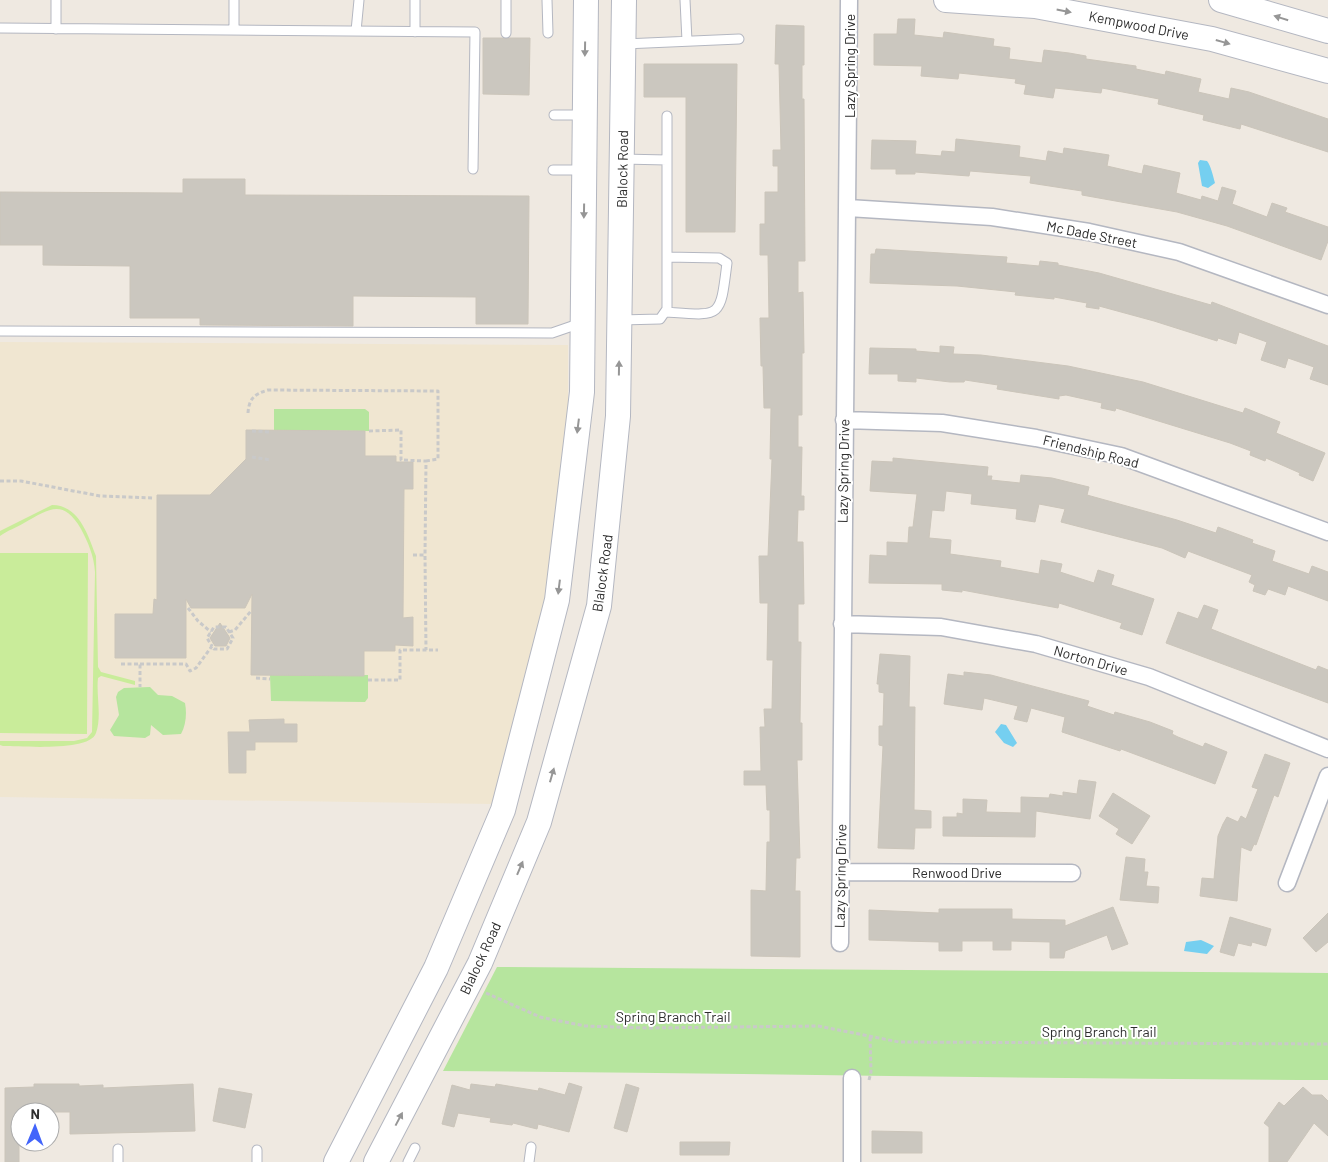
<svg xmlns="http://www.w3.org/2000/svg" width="1328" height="1162" font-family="Barlow,sans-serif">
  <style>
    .education { fill: #f0e6d1 }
    .green { fill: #b6e59e }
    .pitch { fill: #c9ec9a }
    .water { fill: #75cff0 }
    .building { fill: #cbc7bf; stroke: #cbc5ba }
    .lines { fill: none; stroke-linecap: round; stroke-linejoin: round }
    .service-casing { stroke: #b4b7c1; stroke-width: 11 }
    .minor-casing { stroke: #b4b7c1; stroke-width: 19 }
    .secondary-casing { stroke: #b4b7c1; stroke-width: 26 }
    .path { stroke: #c9c9c9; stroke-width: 3; stroke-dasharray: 4 2.5; stroke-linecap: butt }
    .service { stroke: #fff; stroke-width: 9 }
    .minor { stroke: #fff; stroke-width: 16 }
    .secondary { stroke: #fff; stroke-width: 24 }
    .oneway { fill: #969696 }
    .labels { text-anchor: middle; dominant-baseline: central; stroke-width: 4; stroke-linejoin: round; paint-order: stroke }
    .street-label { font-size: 14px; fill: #2e2e2e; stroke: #fff }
  </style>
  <rect width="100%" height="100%" fill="#efe9e1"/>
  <path class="education" d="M0,342l568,3v60l-21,191 -53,208 -494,-7z"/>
  <path class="green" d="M274,409h91l4,3v19l-95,-1z
    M270,675h98v23l-3,4 -94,-1z
    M150,687l8,8 14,1 13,7c2,10 1,22 -4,31l-18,1 -12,-10 -1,10 -5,3 -31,-2 -4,-6 9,-15 -3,-18 2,-5 6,-4z
    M497,967l831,6v107c-295,-1 -590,-7 -885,-9z"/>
  <path class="pitch" d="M52,505c27,0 36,30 44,51l2,111 3,5 34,9v4l-34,-9 -3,2c-2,17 4,38 -2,55 -6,19 -75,13 -93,13l-3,-1v-4h74l13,-3 5,-6 3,-160c-1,-16 -7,-30 -14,-43 -18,-31 -32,-20 -57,-6 -8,5 -16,7 -24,13v-5z
    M0,553h88l-1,181 -87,-1z"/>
  <path class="water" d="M1200,160l7,1c4,5 6,15 8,22l-7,5 -6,-2 -4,-23z
    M1001,724l5,1 11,18 -4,4 -9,-4 -9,-11z
    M1201,940l13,6 -7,8 -23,-3 2,-9z"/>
  <path class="building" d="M898,19h17l-1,16 29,3 1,-6 50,7 -1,7 17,2 -1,11 33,4 2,-13 25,3 17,3v3l50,7v3l29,6 1,-4 35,8 -3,13 31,7 2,-11 18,4 79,27v33l-87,-28 -1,5 -37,-9 1,-5 -46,-11 1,-5 -57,-11 -1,5 -46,-5 -2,10 -29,-4 2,-9 -11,-2 1,-4 -57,-6 -1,6 -37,-3 1,-10 -48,-1v-31h23z
    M776,25l28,1v39h-2v34h2l1,162h-7v32l5,-1 1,61h-2v62h-4v32h4l-1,49h3v14h-6l-1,32h6l1,62h-6v38h3l-1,81h2v37h-5l3,98h-4l-1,33h5v66l-49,-1v-66l15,1 1,-49h3v-32h-3l-1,-25h-22v-14h17l-1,-44h5l-1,-18h8l1,-49h-6l1,-57h-8l-1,-47h9l4,-97h-2l1,-51h-7l-1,-42h-2l-1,-48h9l-1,-63h-8v-31h5v-32h13v-26h-5v-16h8l-2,-86h-4z
    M483,38h47l-1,57 -46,-1z
    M644,64h93l-2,168h-49v-135h-42z
    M956,139l64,7 -1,11 27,4 2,-10 15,3 1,-6 45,7 -2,11 35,8 2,-9 36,8 -4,20 25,7 1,-4 16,5 4,-14 14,4 -4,13 35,13 5,-14 15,5 -2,4 43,15v14l-7,19 -94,-34 -50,-14 -95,-17v-4l-52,-8 1,-7 -61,-5 -1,5 -54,-4v2h-19v-5h-25l1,-29 44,1 -1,13 26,2 1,-5 13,1z
    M183,179h62v16l284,1 -1,128h-52v-27l-123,-1v30l-153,-1v-7h-70v-52l-87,-1v-20h-43v-53l183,1z
    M876,249l131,8 -1,6 33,3 1,-5 18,2v2l41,8 112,32 1,-3 116,44v39l-18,-6 4,-12 -26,-9 -3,10 -24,-8 6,-18 -28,-10 -3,12 -18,-6 -1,3 -63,-20 -55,-15v3l-13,-2 1,-4 -33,-6v2l-39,-4 1,-3 -59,-6 -87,-3 1,-29h4z
    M940,346l14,1 -1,7 28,1 87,11 75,16 100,31 2,-5 35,14 -4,11 49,20 -12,28 -14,-6 1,-2 -34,-15 -1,3 -15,-6 1,-4 -21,-8 -114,-35 -1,3 -14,-3 1,-5 -36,-8 -7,1v3l-62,-10 1,-4 -33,-5 -1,2h-14l-34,-4v4l-18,-1v-7h-29l1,-26 46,1v2l24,2z
    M246,430l119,1v25h31v6h17v27h-9l-1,129 10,-1v29l-18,-1v6h-31v25l-113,-1 1,-81 -7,14h-54l-5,-9v59h-71v-44h38l1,-15 3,1v-105h53l36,-36z
    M893,458l95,9 -1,9h5l-1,4 29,3 1,-8 31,3 37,9 -2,8 90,25 39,13 2,-6 35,13 -1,3 23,8 -3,10 37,13 3,-8 16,6v29l-40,-15 -3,9 -17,-6 -3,6 -12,-4 2,-6 -6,-3 3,-7 -64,-24 -3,7 -23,-10 -101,-26 4,-13 -26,-5 -4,18 -19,-3 1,-10 -46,-5 1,-10 -26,-3 -2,20 -12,-1 -3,28 22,2 -1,14 51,7 -1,6 39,7 2,-14 21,4 -2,8 34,11 4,-13 16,5 -3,10 43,14 -12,36 -22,-7 2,-5 -63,-20 -1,5 -96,-18v2l-20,-2v-6l-73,-1 1,-28 17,1v-14l21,1 1,-16h4l4,-33 -47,-3 2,-30 21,1z
    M1204,605l14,5 -7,19 105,41 2,-4 10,4v33l-162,-60 12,-31 20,7z
    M220,623l10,15 -4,8h-11l-5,-8z
    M880,654l30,2 -1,51h6l-1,103 17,1v17h-16l-1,21 -36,-1 5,-102 -4,-1v-19h4l1,-33 -5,-1v-8h-2z
    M964,672l27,3 98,26 -2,5 27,9 1,-3 35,10 23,9 -1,3 6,3 25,10 2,-4 22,9 -12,32 -94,-35 -1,2 -58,-19 3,-15 -34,-9 -4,14 -13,-3 4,-13 -34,-8 -2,12 -38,-6 4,-30 16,2z
    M284,719v5h13v18h-42v8h-9v23h-17l-1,-41h22l-1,-12z
    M1265,754l25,9 -12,34 -4,-2 -18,50 -2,-1 -3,7 -10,-4 -4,54 -37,-5 2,-18 12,1 4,-43 5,-12 4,-7 11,5 3,-6 5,3 12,-30 -6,-2z
    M1079,780l17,2 -6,37 -54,-8 -1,26 -92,-1v-19h14v-4l6,1v-15l24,1 -1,12 35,1v-16l28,1 1,-4 13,2v-4l14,2z
    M1113,793l37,23 -18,28 -16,-10 3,-5 -20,-13z
    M1126,857l19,2 -1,13h4l-2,14 13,1 -1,16 -38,-3z
    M1113,907l15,37 -16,6 -5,-15 -42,16 -1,7h-14v-16l-39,-1v9h-18v-9h-31v10h-23v-9l-70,-2v-30l70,3v-4h73v10l53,1v6z
    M1328,913v29l-12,10 -13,-14z
    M1230,917l41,12 -5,17 -14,-4 -1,4 -13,-3 -4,13 -14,-4z
    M569,1083l13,4 -13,45 -31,-8 -1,5 -24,-6 -1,2 -22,-3 1,-4 -33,-5 -4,14 -12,-3 10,-39 18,5 1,-6 24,3 1,-3 42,7 1,-3 26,7z
    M34,1084h45v2l24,-1v3l90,-4 2,47 -125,3v-22h-51v50h-14v-74l29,-1z
    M626,1084l13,4 -12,44 -13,-4z
    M1303,1087l9,8h10l6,6v35l-14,-13 -27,39h-18v-35l-5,-4 15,-21 5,4z
    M219,1088l33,6 -7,34 -32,-7z
    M872,1131l50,1v21h-50z
    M680,1142h50l-1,13h-49z"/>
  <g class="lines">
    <defs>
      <path id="service" d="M506,0v33
        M547,0l1,33
        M685,0l2,41
        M0,28l475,4 -2,137
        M56,29v-29
        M234,30v-30
        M356,31l3,-31
        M415,32v-32
        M624,44l115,-5
        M554,115h30
        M622,159l45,1
        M553,170h30
        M666,312c56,4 54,7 61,-49l-8,-5 -52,-1
        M620,320l40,-1 7,-10v-193
        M0,331l552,2 29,-10
        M118,1162v-13
        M257,1162v-12
        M408,1162l7,-14
        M529,1162l2,-15"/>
      <path id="minor" d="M848,208l144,9 97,15 90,20 149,53
        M844,420l98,3 94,15 85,18 207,76
        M842,624l99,3 95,17 113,33 179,72
        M841,872l231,1
        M1287,883l41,-107
        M840,943l9,-943
        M852,1162v-84"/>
      <path id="secondary" d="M946,0l89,6 177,33 116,32
        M1221,0l107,31
        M336,1162l100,-194 67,-158 54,-210 25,-208 4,-392
        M376,1162l104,-199 59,-141 60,-216 19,-190 6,-416"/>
    </defs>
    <use href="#service" class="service-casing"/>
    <use href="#minor" class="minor-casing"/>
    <use href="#secondary" class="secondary-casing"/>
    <path class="path" d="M248,413c1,-15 7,-19 20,-23l170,1v68l-12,2
      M252,431l19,1
      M369,431l32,-1v30l25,1 -1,94
      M252,457l19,3
      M0,481h21l79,15 54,2
      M413,555h12l1,95
      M188,608l10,13 13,11
      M229,632l6,-2 16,-19
      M121,664h19v23
      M140,664h46l4,7 6,-3 16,-22 2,3h13l6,-11 -7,-11h-12l-7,11 5,8
      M256,678l14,1
      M368,680h32v-30h38
      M486,993l54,24 45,9 62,2 171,-2 81,16 429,2
      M869,1080l2,-8 -1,-36"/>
    <use href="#service" class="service"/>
    <use href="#minor" class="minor"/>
    <use href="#secondary" class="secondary"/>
  </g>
  <defs><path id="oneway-solid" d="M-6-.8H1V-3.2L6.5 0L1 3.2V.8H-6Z" transform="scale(1.25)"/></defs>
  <g class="oneway">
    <use href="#oneway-solid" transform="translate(1064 11) rotate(11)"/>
    <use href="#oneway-solid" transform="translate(1281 18) rotate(-163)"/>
    <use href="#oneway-solid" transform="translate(1223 42) rotate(16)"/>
    <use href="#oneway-solid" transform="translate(585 49) rotate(91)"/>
    <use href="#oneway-solid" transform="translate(584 211) rotate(91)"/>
    <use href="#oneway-solid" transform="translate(619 368) rotate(-89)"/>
    <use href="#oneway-solid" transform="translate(578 426) rotate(97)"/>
    <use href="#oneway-solid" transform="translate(559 587) rotate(97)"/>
    <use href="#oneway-solid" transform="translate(552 775) rotate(-74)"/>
    <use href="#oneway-solid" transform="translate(520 868) rotate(-67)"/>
    <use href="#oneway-solid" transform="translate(399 1119) rotate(-62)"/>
  </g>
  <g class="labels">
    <g class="street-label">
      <text transform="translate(1139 25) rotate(11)">Kempwood Drive</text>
      <text transform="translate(849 66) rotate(-90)">Lazy Spring Drive</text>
      <text transform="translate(622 169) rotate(-89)">Blalock Road</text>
      <text transform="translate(1092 234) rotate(11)">Mc Dade Street</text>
      <text transform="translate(1091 451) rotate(14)">Friendship Road</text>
      <text transform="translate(843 471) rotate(-89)">Lazy Spring Drive</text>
      <text transform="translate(602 573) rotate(-82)">Blalock Road</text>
      <text transform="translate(1091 660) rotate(16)">Norton Drive</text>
      <text x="957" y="872">Renwood Drive</text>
      <text transform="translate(840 876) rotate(-89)">Lazy Spring Drive</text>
      <text transform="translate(480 958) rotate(-65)">Blalock Road</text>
      <text x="673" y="1016">Spring Branch Trail</text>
      <text x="1099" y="1031">Spring Branch Trail</text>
    </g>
  </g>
  <g transform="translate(35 1127) rotate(1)"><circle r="24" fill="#ffffff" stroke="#ababab"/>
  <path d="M0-4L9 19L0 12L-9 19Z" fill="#4264fb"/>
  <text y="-8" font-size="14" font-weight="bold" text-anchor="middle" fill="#2e2e2e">N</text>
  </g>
</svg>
